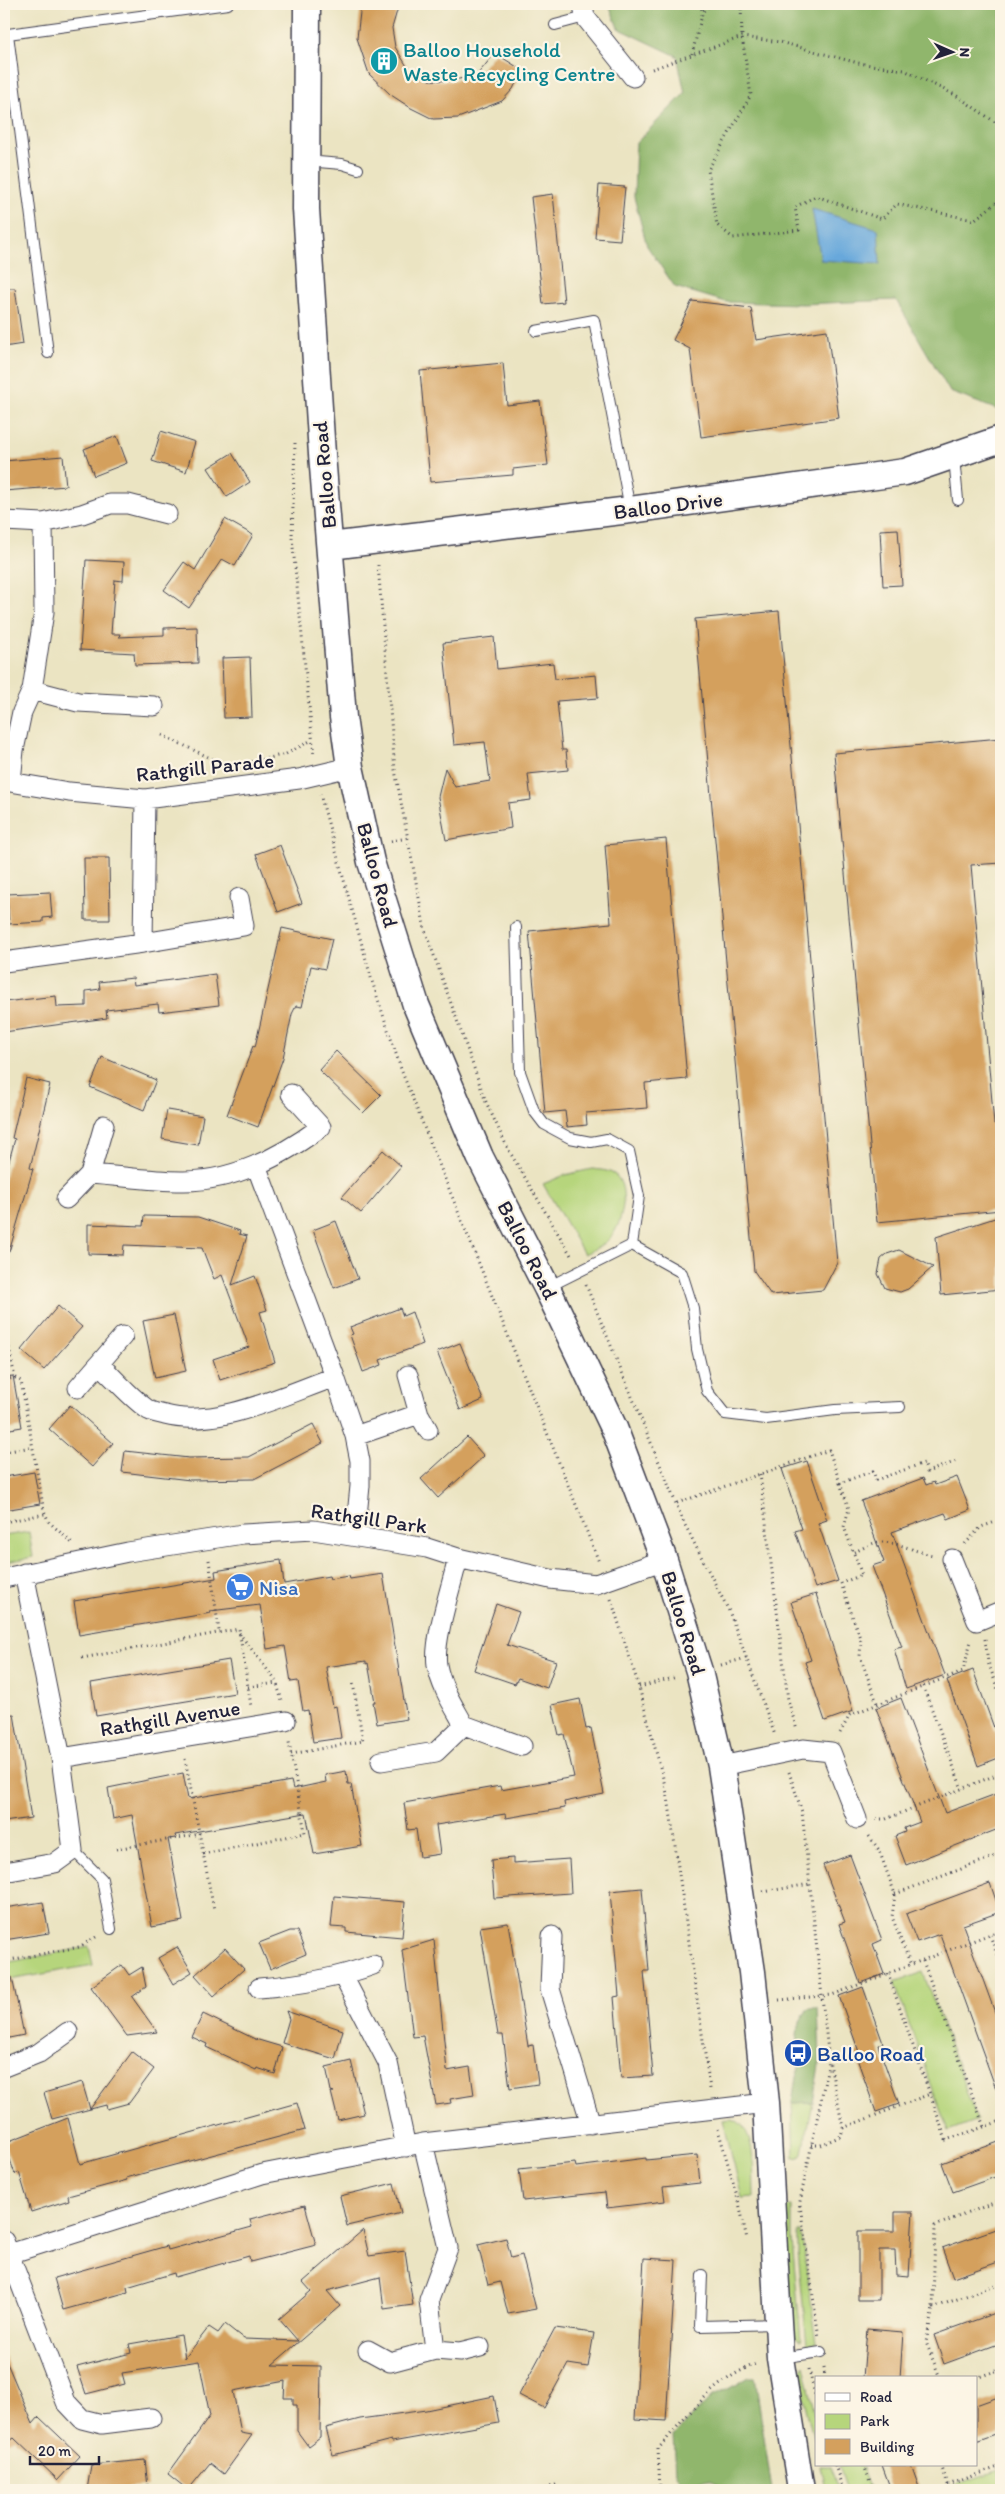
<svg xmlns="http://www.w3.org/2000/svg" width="1005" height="2494" font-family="Itim,sans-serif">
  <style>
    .green { fill: #b6d57c; stroke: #6c7c5c }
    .forest { fill: #90b66c; stroke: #596c54 }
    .water { fill: #68a8db; stroke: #45658b }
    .building { fill: #d4a05d }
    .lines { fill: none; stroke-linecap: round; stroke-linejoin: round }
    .lane-casing { stroke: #403f4f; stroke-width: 12 }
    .street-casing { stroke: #403f4f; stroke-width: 21 }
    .secondary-casing { stroke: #403f4f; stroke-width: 29 }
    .path { stroke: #403f4f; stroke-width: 3; stroke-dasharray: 1 4; stroke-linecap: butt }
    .lane { stroke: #fff; stroke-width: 10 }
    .street { stroke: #fff; stroke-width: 19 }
    .secondary { stroke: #fff; stroke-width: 26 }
    .labels { text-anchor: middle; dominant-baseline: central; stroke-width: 4.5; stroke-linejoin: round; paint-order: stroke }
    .culture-label { font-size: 21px; fill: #0d838f; stroke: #fcf5e5; text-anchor: start }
    .street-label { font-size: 21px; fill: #22223b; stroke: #fcf5e5 }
    .shop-label { font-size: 21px; fill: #366cbe; stroke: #fcf5e5; text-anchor: start }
    .transit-label { font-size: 21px; fill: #164399; stroke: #fcf5e5; text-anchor: start }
  </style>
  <rect width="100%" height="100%" fill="#fcf5e5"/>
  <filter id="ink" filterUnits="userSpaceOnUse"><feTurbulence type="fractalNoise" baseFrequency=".02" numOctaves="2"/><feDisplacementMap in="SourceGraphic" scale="10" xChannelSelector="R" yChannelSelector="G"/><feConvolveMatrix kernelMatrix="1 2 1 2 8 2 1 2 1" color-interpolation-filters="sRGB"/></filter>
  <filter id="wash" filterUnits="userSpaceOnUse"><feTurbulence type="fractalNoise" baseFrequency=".0096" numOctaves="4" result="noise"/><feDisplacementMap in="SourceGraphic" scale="20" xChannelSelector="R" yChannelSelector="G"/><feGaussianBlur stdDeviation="1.12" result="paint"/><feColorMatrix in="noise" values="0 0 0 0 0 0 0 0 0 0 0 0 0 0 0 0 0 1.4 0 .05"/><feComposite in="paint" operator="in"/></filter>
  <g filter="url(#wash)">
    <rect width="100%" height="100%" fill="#ebe4c2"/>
    <path class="green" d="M592,1169c7,1 16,1 22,5 17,12 8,52 -4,64 -7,8 -17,12 -26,16l-41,-70 22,-9z
      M29,1532l4,25 -27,5 -2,-26z
      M89,1947l4,18 -89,16v-18z
      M923,1972l54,148 -29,11 -54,-149z
      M813,2102l-10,51 -3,4 -6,1 -2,-55z
      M732,2119c25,7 21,56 22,78l-12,1 -19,-78z
      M792,2206v34l9,100 -9,-4 -2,-5 -5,-76v-48z
      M798,2232h3l16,111 -10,2 -9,-93z
      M804,2365l12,54v30l-17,-70v-7z
      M820,2465h10l8,25h-13z
      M839,2465h22l9,25h-23z
      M999,2470l2,20h-48l-1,-4z"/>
    <path class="forest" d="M609,4h392v407l-51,-19 -54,-92 -93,4 -77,-2 -51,-15 -28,-41 -13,-49 2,-54 49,-50 -8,-37 -59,-28z
      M808,2008h10l2,51 -7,43 -21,1 4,-27 7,-19 -6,-21 1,-10z
      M749,2377h6l17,113c-14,0 -29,2 -43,0 -7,-1 -13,-8 -21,-9 -12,-2 -23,6 -32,-6l-2,-40 38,-39 19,-8z"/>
    <path class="water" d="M812,209l66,20 2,35 -59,-4z"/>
    <g id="blocks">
      <path class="building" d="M361,4h38l-7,24 3,19 15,24 19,9 21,1 27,-6 18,-22 27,17 -9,19 -11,12 -44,17 -25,1 -22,-11 -20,-13 -22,-21 -12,-36z
        M599,185l26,2 -5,53 -25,-2z
        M553,194l11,108 -21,2 -12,-107z
        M4,288h11l8,56 -19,3z
        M692,301l59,7 5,32 71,-10 12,88 -138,19 -11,-88 -17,-9z
        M503,363l4,42 33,-4 8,64 -35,4v6l-83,7 -10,-111z
        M161,431l34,11 -9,30 -34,-11z
        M117,436l10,27 -33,13 -10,-27z
        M232,453l18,29 -23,15 -19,-29z
        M63,456l3,30 -62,5v-30z
        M225,519l28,16 -18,31 -13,-7 -33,49 -25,-18 20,-28 11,8z
        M898,529l4,56 -19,1 -3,-56z
        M86,560l38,2 -1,19 -8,-1 -4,54h9l-1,3 45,-2v-7l33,-1 1,36 -63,2 -1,-12 -54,-3z
        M779,611l58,652 -14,27 -52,5 -17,-24 -59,-652z
        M494,637l3,32 56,-6 2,16 41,-4 2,23 -41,3 5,49h4l2,20 -40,4 3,26 -23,3 3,25 -65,12 -8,-43 7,-29 10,19 35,-6 -5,-39 -31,3 -11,-102z
        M250,657l2,60 -28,1 -2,-60z
        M1001,738v125l-30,2 23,259h7v86l-124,12 -43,-469z
        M666,839l21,240 -42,4 2,25 -61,5 1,12 -20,2 -2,-16 -20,2 -16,-182 82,-8 -6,-78z
        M280,845l22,58 -24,9 -22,-58z
        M84,858h25l1,62h-25z
        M50,892l2,25 -9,1v4l-34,2 -2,-30z
        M282,928l50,11 -7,30 -14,-3 -9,41 -6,-1 -4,8 -9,44 -25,69 -31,-12 26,-69 2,1z
        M215,974l4,31 -60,7 -1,-8 -52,6 1,8 -103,14v-30l52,-6 1,11 29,-1v-15l14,-2 -1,-7 34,-4 1,7z
        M336,1051l45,44 -18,18 -44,-43z
        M102,1057l54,23 -12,30 -54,-23z
        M26,1078l24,6 -20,84 3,1 -24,83h-5v-73l11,-40 -3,-1z
        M167,1110l36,6 -5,29 -36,-6z
        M383,1150l18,16 -40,47 -19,-16z
        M144,1216l54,1 42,14 -1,3 8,2 -15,49 23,-9 12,34 -7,2 15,50 -55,18 -7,-21 36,-12 -27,-72 -8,4 -12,-31 -78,-3 -1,10 -35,-1v-30l55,2z
        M1001,1216v73l-60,6 -5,-58z
        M336,1221l22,58 -24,9 -21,-58z
        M899,1250l34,17 -25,22 -8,3 -15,-4 -7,-14 3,-15 6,-5z
        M58,1306l24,21 -38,43 -23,-20z
        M400,1308l3,8 9,-4 11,32 -43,16 2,5 -19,7 -13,-37 3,-1 -3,-7z
        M174,1315l12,56 -31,7 -12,-57z
        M460,1343l23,57 -23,10 -23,-58z
        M13,1376l9,51 -18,3v-53z
        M70,1405l43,38 -21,24 -43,-38z
        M313,1424l10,19 -69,36 -64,1 -68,-8 3,-21 64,7 60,-1z
        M467,1437l17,19 -46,42 -17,-19z
        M807,1461l20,59 -9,3 20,58 -23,7 -20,-57 7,-2 -20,-60z
        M34,1472l6,32 -36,6v-33z
        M957,1477l13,33 -22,9 -3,-6 -53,19 53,143 -39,14 -12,-40 8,-2 -30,-81 12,-4 -23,-61 62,-23 3,7 8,-3 1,3z
        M281,1560l3,24 45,-8 1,3 19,-3 1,3 33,-5 24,145 -30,5 -4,-22h2l-7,-39 -2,1v-3l-40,6 7,40 3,-1 5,32 -28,4 -5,-32 -5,1 -5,-30 -7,1 -6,-36 -18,3 -7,-44 -50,6 1,2 -132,22 -5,-34 142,-23 -1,-7z
        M816,1594l37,117 -28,10 -20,-59 6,-2 -20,-58z
        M496,1604l23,8 -12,33 49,16 -9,27 -29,-10 -3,6 -41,-14z
        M229,1660l6,33 -139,23 -5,-33z
        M973,1670l28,77v10l-23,9 -31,-86z
        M901,1698l44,115 51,-19 1,2 4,-2v34l-95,37 -11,-29 10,-4 -1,-4 16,-6 -44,-114z
        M580,1699l6,30 5,-1 13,66 -40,8 1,6 -59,10 -1,-4 -69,11 4,29 -20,3 -4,-28 -8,1 -4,-27 96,-17 1,4 73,-13 -10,-43 -5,1 -7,-30z
        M14,1714l17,104 -27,4v-107z
        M346,1771l2,13h3l11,62 -48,8 -8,-41 -131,22 1,3 -8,1 15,82 -31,6 -20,-112 -19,4 -5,-31 75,-15 5,26 103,-18 2,8 33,-7 -1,-7z
        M850,1855l32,85 -9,4 11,30 -24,9 -21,-59 6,-2 -22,-57z
        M513,1858v5l56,-4 2,34 -77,5 -3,-38z
        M990,1883l10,29 -37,13 38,104v68h-2l-59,-163 -23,8 -11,-28z
        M642,1888l7,83h-5l9,105 -32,2 -7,-81 5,-1 -9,-105z
        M334,1896l71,6 -3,35 -56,-5v-4l-15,-1z
        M43,1902l6,31 -45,7v-32z
        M508,1923l20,123 5,-1 5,39 -28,4 -7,-53h-5l-18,-108z
        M290,1931h7l9,23 -36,15 -11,-26z
        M434,1940l13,131 23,-4 4,28 -24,4 1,4 -15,2 -13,-69 -10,1 -11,-87z
        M177,1947l15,25 -19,12 -15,-26z
        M225,1948l19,21 -30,27 -19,-21z
        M122,1965l7,10 13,-8 4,20 -14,10 25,35 -30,4 -36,-49z
        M12,1977l12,58 -20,4v-61z
        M863,1987l20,56 -5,2 21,59 -23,8 -21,-59 4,-1 -20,-56z
        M286,2011l57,19 -8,29 -53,-16 7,-24z
        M203,2014l52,25 27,8 -7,27 -18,-6 -1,2 -50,-23 1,-3 -15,-7z
        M132,2052l22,17 -25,34 -22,6 -1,-4 -54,14 -8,-26 38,-11 8,27z
        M351,2061l13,53 -26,6 -7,-28h3l-3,-1 -5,-24z
        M297,2103l8,27 -179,48 1,2 -59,16 1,4 -38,12 -12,-40 -4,2 -11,-31 64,-25 12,46z
        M1001,2141v34l-48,17 -11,-29z
        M697,2155l3,28 -37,4 2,14 -58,7 -2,-16 -82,9 -4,-32 56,-6 1,4 70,-9v2z
        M394,2183l7,30 -54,13 -7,-30z
        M305,2205l11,40 -66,17 -1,-6 -74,21 -1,-4 -47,14 1,5 -65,18 -9,-32 113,-32 1,4 84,-23 -2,-8z
        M895,2212h18l-4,64 -13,-1 -1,-25h-16v50h-21v-69h37z
        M1001,2227v34l-48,17 -11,-30z
        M363,2230l6,26 36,-5 8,54 -29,4 -4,-32 -53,14 13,15 -68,59 49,1 -1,71 -12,9 -11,-15v-26h-4v-7h-9l1,-17 -52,10 8,42 11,2 -28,39 -14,-11 -22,27 -20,-16 42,-58 -11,-55 -77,12 3,11 -39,10 -9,-27 54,-14 -2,-9 52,-9 4,23 24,-31 9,6 7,-9 19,15 54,2 -19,-22 32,-28 -8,-9z
        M506,2238l5,20 11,-3 14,54 -28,5 -8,-32 -12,3 -10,-40z
        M644,2258l32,2 -10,161 -31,-2z
        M1001,2311v32l-57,21 -10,-29z
        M555,2328l39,5 -6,34 -20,-3 -24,44 -25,-13z
        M867,2329l36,3 -3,46h-37z
        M4,2356l29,68 6,-7 41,39 -22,24 -44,-42 -10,7z
        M494,2396l5,27 -107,19 -1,-2 -58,15 -7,-27 34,-9 66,-9z
        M1001,2396v37l-25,9v-37z
        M145,2460l3,27 -61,3 4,-25z
        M882,2465h29l9,25h-29z"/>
    </g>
  </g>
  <g filter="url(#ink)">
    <use href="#blocks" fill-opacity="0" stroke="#403f4f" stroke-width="1"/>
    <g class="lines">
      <defs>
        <path id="lane" d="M555,25l30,-8
          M306,161l36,3 16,5
          M536,331l58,-11 36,189
          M48,353l-40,-319 220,-30
          M954,457l4,43
          M516,927l4,145 14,39 10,13 26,14 21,4 16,-3 22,12 10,45 -7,49 -84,42
          M632,1245l50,28 11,35 4,41 10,42 18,23 41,5 69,-9 65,-3
          M73,1850l29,29 9,50
          M702,2275l-2,51 77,-2
          M780,2358l41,-6"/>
        <path id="street" d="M583,4l2,13 48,60
          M4,521l39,2 39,-9 28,-10h18l39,10
          M32,690l46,12 76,4
          M4,781l65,11 76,7 154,-20 51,-12
          M11,782l3,-32 8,-38 10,-22 12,-78 -1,-89
          M143,943l2,-144
          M4,962l139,-19 101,-17 -5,-28
          M256,1165l79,212 20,59 5,25v25l-5,50
          M90,1174c30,2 61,7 91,7 51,1 101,-25 140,-54l-30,-33
          M66,1199l24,-25 14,-49
          M99,1364c16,15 31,33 48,45 5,4 12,4 18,6 53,14 120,-21 170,-38
          M408,1375l11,39 9,16
          M78,1388l45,-52
          M355,1436l64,-22
          M458,1558c-6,27 -25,82 -21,107 4,22 16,40 27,60l58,21
          M952,1559l25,62 24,-10
          M4,1578l124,-26 115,-18 70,-4 114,18 31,10 92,21 46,5 68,-24
          M61,1758l225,-37
          M381,1761l55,-9 28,-27
          M721,1766l82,-17 28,3 26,67
          M4,1872l51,-9 18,-13 -12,-92 -37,-185
          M552,1936l-2,53 41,135
          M343,1976l45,87 18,84
          M259,1988c40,-3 76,-9 114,-23
          M4,2067l35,-14 29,-21
          M423,2143l25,105 -19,52 6,50
          M4,2241l62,161 16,17 20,5 49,-6
          M9,2254l253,-80 161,-31 343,-40
          M368,2350l22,12 45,-12 25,2 20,-5"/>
        <path id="secondary" d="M307,4l-1,205 16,245 21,263 7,50 21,95 45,143 64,152 67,131 67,140 50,132 35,111 22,95 31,206 14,131 14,255 21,132
          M330,546l300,-36 275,-38 96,-33"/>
      </defs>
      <use href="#lane" class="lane-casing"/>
      <use href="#street" class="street-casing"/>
      <use href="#secondary" class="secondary-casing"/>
      <path class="path" d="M699,4l4,7
        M741,4l1,33 9,58 -43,75 9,55 16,13 66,-8 -4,-23 21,-11 66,23 15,-15 77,16 27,-21
        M692,54l11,-43 9,-7
        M652,69l90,-32 38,5 78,21 46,7 53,26 44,30
        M295,443l-3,94 22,218
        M378,565l17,205 30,160 61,172 22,47 64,108
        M162,735l65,31
        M252,762l34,-8 26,-14
        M320,794l52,187 30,91 197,490
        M391,841l17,-3
        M586,1285l98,238 45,88 46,124
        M4,1323l11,55 -11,2
        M15,1378l6,3 23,130 5,11 23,21
        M4,1452l28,-5
        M760,1474l28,226 9,30
        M840,1483l9,26 -5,18 18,48 -21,8 20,58 -1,15 17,47
        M677,1503l152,-53 11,33 33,-12 3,9 48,-17 3,9 30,-11
        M4,1522l41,-8
        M965,1544l16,-17 20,-7
        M854,1552c8,-3 18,-10 26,-10 19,0 35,10 53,13
        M209,1560l10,71
        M611,1599l28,88 29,110 42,292
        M239,1633l37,48 6,20
        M985,1639l3,23 13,36
        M82,1658l157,-29 12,77
        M721,1665l25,-7
        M923,1686l39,103
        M248,1687l29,-4
        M639,1687l38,-10
        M840,1733l10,-18 113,-44 8,-30
        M291,1754l72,-13 -10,-58
        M185,1759l29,151
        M789,1772l13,40 27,249 -31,150
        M876,1819h10l115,-46
        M869,1836l10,14 16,44 -3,23 19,48
        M116,1849l84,-15
        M203,1854l102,-21 -16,-91
        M763,1892l47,-8
        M895,1894l106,-40
        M990,1935l11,31
        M4,1961l75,-14 17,-10
        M923,1961l61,166
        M888,1974l58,166 55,-19
        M779,2000l53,-5 169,-65
        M843,2128l87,-34
        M718,2129l21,74 8,36
        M811,2145h10l20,-9 2,-8 -13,-64
        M800,2205l19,133
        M933,2308l68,-25
        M824,2368l1,10
        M809,2369l7,31
        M940,2378l-14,-36 7,-34 2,-82 66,-26
        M976,2378l25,-9
        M835,2465l8,25
        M864,2465l9,25
        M941,2465l9,25
        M948,2485l53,-19
        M541,2490l18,-6
        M660,2490l-2,-41c30,-34 55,-69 100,-86"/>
      <use href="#lane" class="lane"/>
      <use href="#street" class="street"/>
      <use href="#secondary" class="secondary"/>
    </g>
  </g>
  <defs>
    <symbol id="building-disc" viewBox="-11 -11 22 22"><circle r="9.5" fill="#0f9aa8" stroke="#fcf5e5"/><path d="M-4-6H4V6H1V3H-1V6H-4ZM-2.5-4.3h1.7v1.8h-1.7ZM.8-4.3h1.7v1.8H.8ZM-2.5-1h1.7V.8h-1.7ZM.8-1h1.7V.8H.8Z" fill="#fff"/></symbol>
    <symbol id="supermarket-disc" viewBox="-11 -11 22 22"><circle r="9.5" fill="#3f7fe0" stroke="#fcf5e5"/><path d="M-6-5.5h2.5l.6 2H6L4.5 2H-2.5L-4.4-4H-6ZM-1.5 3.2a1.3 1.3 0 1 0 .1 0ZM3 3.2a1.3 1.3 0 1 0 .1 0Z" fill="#fff"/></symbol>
    <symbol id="bus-disc" viewBox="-11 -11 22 22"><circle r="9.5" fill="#1a4fb4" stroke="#fcf5e5"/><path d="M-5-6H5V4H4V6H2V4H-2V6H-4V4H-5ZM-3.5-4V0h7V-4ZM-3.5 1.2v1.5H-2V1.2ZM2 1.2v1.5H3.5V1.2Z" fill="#fff"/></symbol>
  </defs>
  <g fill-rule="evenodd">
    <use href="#building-disc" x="368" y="45" width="32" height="32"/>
    <use href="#supermarket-disc" x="224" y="1571" width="32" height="32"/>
    <use href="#bus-disc" x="782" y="2037" width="32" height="32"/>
  </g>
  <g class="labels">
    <g class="culture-label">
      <text x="403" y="49">Balloo Household<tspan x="403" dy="24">Waste Recycling Centre</tspan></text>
    </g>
    <g class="street-label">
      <text transform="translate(324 475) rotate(-95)">Balloo Road</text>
      <text transform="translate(668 505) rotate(-7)">Balloo Drive</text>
      <text transform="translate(205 767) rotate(-6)">Rathgill Parade</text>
      <text transform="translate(378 875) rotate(75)">Balloo Road</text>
      <text transform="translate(528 1250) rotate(63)">Balloo Road</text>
      <text transform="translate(369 1518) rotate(8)">Rathgill Park</text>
      <text transform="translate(684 1623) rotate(73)">Balloo Road</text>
      <text transform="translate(170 1718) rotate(-9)">Rathgill Avenue</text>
    </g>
    <g class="shop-label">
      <text x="259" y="1587">Nisa</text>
    </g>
    <g class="transit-label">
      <text x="817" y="2053">Balloo Road</text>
    </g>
  </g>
  <rect width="1005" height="2494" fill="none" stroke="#fcf5e5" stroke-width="20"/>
  <rect x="815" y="2376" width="162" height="90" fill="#fcf5e5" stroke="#a5a1a1"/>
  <rect x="825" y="2393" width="25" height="8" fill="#ffffff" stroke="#a5a1a1"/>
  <text x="860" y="2402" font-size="15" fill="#22223b">Road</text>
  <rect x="825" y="2414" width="25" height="15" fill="#b6d57c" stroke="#a5a1a1"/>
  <text x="860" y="2426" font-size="15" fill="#22223b">Park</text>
  <rect x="825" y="2439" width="25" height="15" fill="#d4a05d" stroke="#a5a1a1"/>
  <text x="860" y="2452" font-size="15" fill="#22223b">Building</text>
  <g transform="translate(952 52) rotate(92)" stroke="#fcf5e5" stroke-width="4" paint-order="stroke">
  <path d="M0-4L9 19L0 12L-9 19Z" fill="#22223b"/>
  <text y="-8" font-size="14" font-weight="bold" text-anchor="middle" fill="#22223b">N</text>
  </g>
  <path d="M30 2456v8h69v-8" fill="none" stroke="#22223b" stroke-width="2.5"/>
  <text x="38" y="2456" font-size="15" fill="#22223b" stroke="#fcf5e5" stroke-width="4" paint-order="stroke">20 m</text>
</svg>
